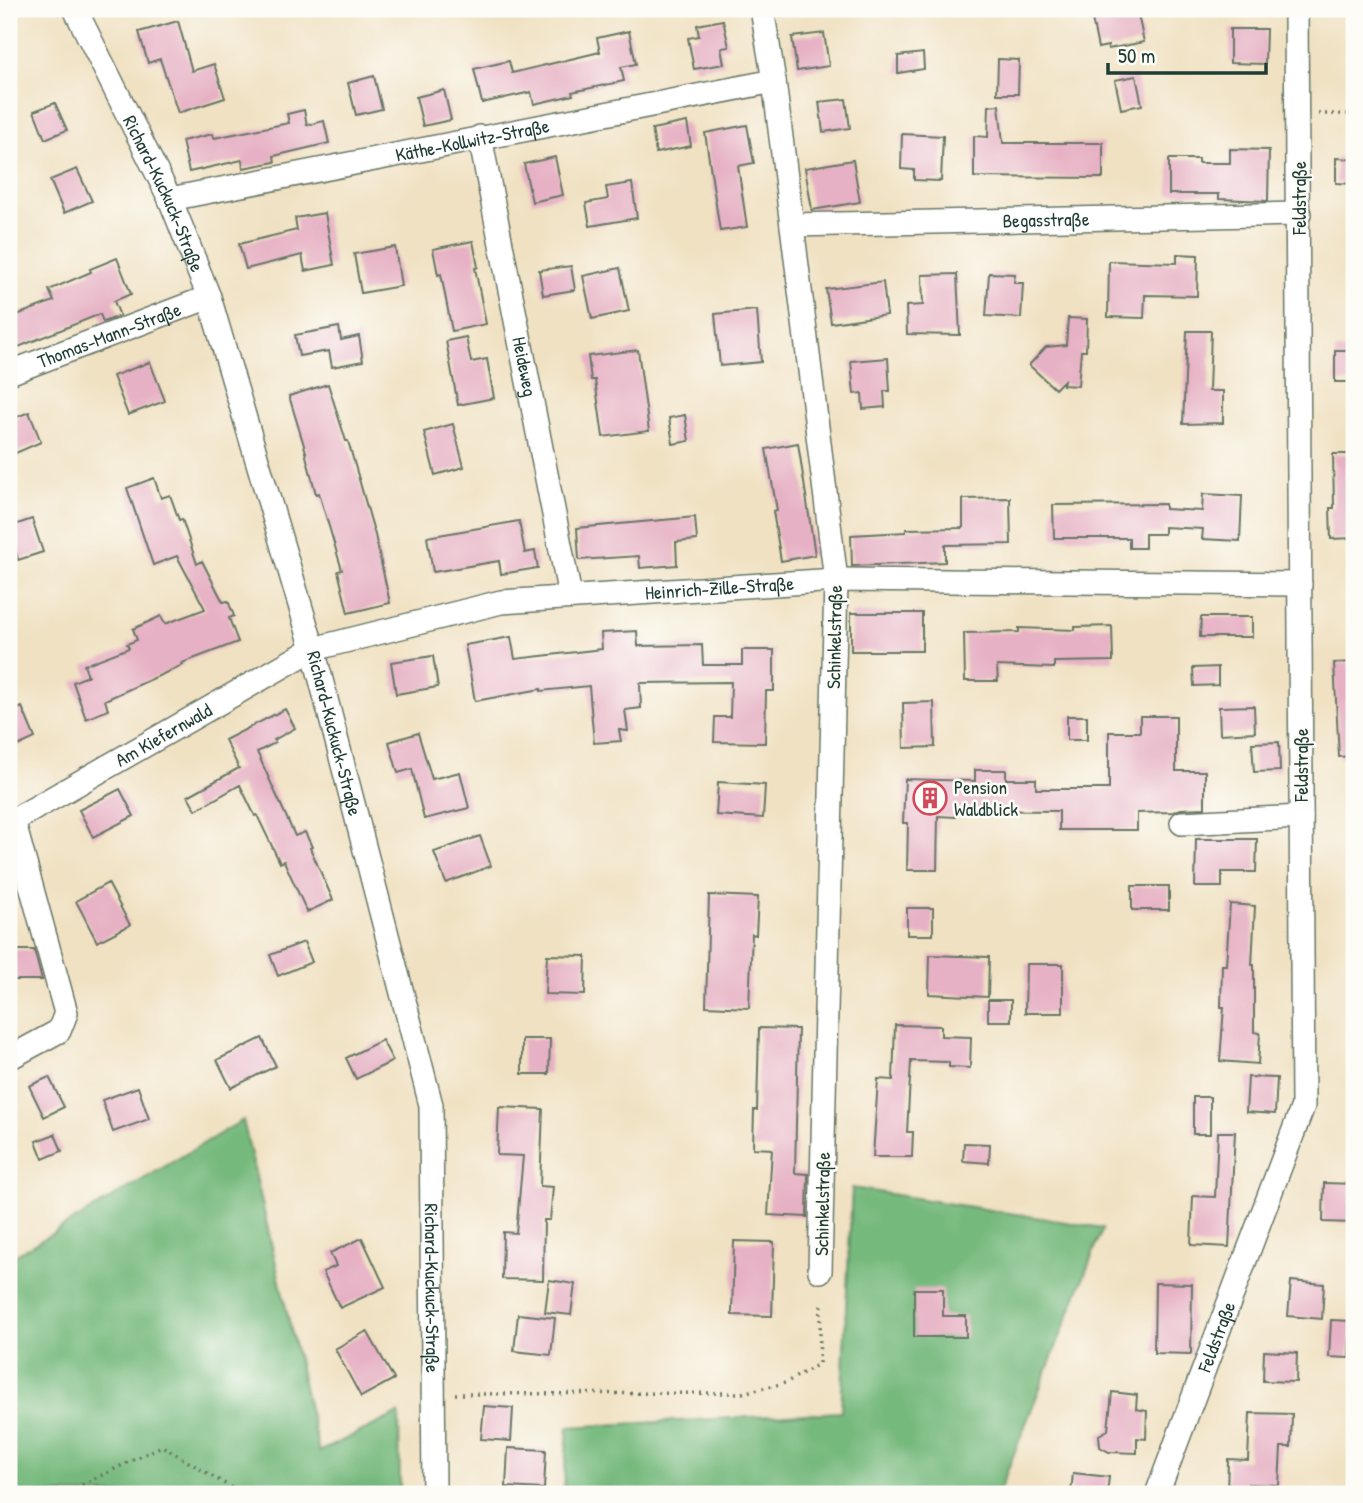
<svg xmlns="http://www.w3.org/2000/svg" width="1363" height="1503" font-family="'Patrick Hand',sans-serif">
  <style>
    .forest { fill: #76b97d; stroke: #4a7b58; stroke-width: 2 }
    .building { fill: #e6b1c4 }
    .lines { fill: none; stroke-linecap: round; stroke-linejoin: round }
    .minor-casing { stroke: #687666; stroke-width: 26 }
    .path { stroke: #687666; stroke-width: 3.5; stroke-dasharray: 2 5; stroke-linecap: butt }
    .minor { stroke: #fff; stroke-width: 23 }
    .labels { text-anchor: middle; dominant-baseline: central; stroke-width: 5; stroke-linejoin: round; paint-order: stroke }
    .street-label { font-size: 19px; fill: #1f3d34; stroke: #fdfcf7 }
    .poi-label { font-size: 19px; fill: #1f3d34; stroke: #fdfcf7; text-anchor: start }
  </style>
  <rect width="100%" height="100%" fill="#fdfcf7"/>
  <filter id="ink" filterUnits="userSpaceOnUse"><feTurbulence type="fractalNoise" baseFrequency=".0143" numOctaves="2"/><feDisplacementMap in="SourceGraphic" scale="14" xChannelSelector="R" yChannelSelector="G"/><feConvolveMatrix kernelMatrix="1 2 1 2 8 2 1 2 1" color-interpolation-filters="sRGB"/></filter>
  <filter id="wash" filterUnits="userSpaceOnUse"><feTurbulence type="fractalNoise" baseFrequency=".00686" numOctaves="4" result="noise"/><feDisplacementMap in="SourceGraphic" scale="28" xChannelSelector="R" yChannelSelector="G"/><feGaussianBlur stdDeviation="1.57" result="paint"/><feColorMatrix in="noise" values="0 0 0 0 0 0 0 0 0 0 0 0 0 0 0 0 0 1.4 0 .05"/><feComposite in="paint" operator="in"/></filter>
  <g filter="url(#wash)">
    <rect width="100%" height="100%" fill="#f0e1c2"/>
    <path class="forest" d="M243,1120l76,332 80,-39 1,81h-391v-235z
      M852,1188l251,40 -105,266h-435l5,-67 273,-15z"/>
    <g id="blocks">
      <path class="building" d="M1137,10l7,32 -36,7v-3l-10,2 -6,-29z
        M723,20l6,27 -8,1 3,16 -30,5 -6,-31 11,-2 -2,-11z
        M178,21l14,50 22,-7 11,34 -47,15 -18,-54 -12,4 -9,-31z
        M1230,29h36l-1,35 -35,-1z
        M629,31l7,33 -15,3 3,14 -52,11 1,3 -39,9 -3,-12 -49,11 -8,-34 35,-8 3,12 88,-21 -3,-14z
        M824,33l5,33 -32,5 -5,-34z
        M923,53l1,16 -26,4v-17z
        M998,59l21,1 -1,34h-21z
        M374,76l8,33 -26,6 -8,-32z
        M1136,76l6,29 -21,4 -6,-29z
        M444,90l7,30 -28,6 -7,-29z
        M846,99l4,29 -27,4 -4,-30z
        M55,103l12,27 -22,9 -11,-28z
        M999,105l4,38h100v35l-129,-1v-41l14,1 1,-31z
        M304,110l3,15 17,-4 5,22 -55,13 1,6 -32,6 -1,-8 -53,12 -7,-31 31,-7 1,4 75,-15 -2,-9z
        M687,122l4,24 -35,7 -4,-24z
        M747,125l7,38 -16,3 9,61 -27,4 -15,-98z
        M902,134l41,2 -2,45 -27,-1v-10l-13,-1z
        M1230,149l39,1 -1,51 -49,-2v-5h-50v-35h29v4h32z
        M555,157l8,38 -31,7 -8,-38z
        M1336,158l18,1v25l-18,-1z
        M853,160l7,42 -48,8 -7,-42z
        M77,169l15,32 -28,12 -14,-33z
        M632,183l5,35 -47,8 -4,-23 22,-4 -2,-12z
        M325,213l9,52 -29,6 -3,-16 -56,14 -7,-25 58,-14 -2,-12z
        M473,241l5,26 -3,1 11,56 -34,7 -11,-57 -3,1 -5,-26z
        M395,247l6,39 -40,7 -7,-39z
        M1177,254l21,1 -1,41 -52,-1 -1,23 -36,-1 1,-56 68,2z
        M117,258l14,36 -17,7 6,15 -17,6 -3,-8 -84,34 -7,-18v-12l45,-17 -5,-11 42,-18 -1,-3z
        M571,266l4,24 -32,5 -4,-25z
        M620,268l9,43 -37,8 -9,-43z
        M989,273l26,1 -1,9h9l-2,35 -35,-2z
        M957,274l3,61 -53,-1 -1,-28 17,-1 -1,-30z
        M883,282l4,33 -56,8 -5,-34z
        M757,310l4,52 -41,4 -5,-52z
        M1068,318l19,1 -1,32h-5l-3,35 -15,-1 1,-5 -9,9 -26,-24 17,-18 20,-2z
        M339,327l2,13 18,-4 4,25 -31,6 -3,-16 -30,5 -4,-21z
        M1187,331h24l-2,60h14v32l-40,1z
        M466,337l5,25 16,-3 7,39 -36,7 -12,-64z
        M638,350l11,81 -46,6 -8,-57h-4l-3,-24z
        M1335,350h19v32h-19z
        M888,358l2,33h-6l1,16 -22,2 -1,-16 -8,1 -3,-33z
        M150,362l15,39 -37,14 -15,-39z
        M328,384l18,57h2l27,94 15,68 -42,10 -10,-42 4,-1 -23,-77 -3,1 -11,-42h1l-17,-56z
        M29,412l12,30 -32,14v-36z
        M685,415l4,26 -16,3 -4,-26z
        M453,424l11,43 -29,8 -11,-43z
        M798,443l17,112 -34,6 -8,-50 4,-1 -11,-61z
        M1333,454h21v84l-23,1 -1,-31h4z
        M154,478l7,20 9,-3 9,25 3,-1 15,45 5,-3 21,41 5,-1 6,15 -5,2 9,24 -56,21 1,2 -78,35 3,10 -22,9 -13,-37 15,-6 -4,-11 45,-17 -2,-4 10,-4 -4,-11 28,-13 4,8 40,-15 -28,-53 -24,9 -26,-77z
        M1203,494l39,2 -2,45 -38,-2 1,-10 -39,-2v7h-19v14h-16v-10h-75l-1,-33 112,-1v5l37,2z
        M1010,498l1,46 -66,1v17l-93,4 -1,-31 55,-3v-3l57,-1v-29z
        M695,517l2,23 -21,2 1,23 -37,3 -1,-12 -60,4 -2,-32z
        M32,519l11,33 -25,8 -9,-33z
        M519,521l6,32 10,-2 3,17 -37,6 -2,-13 -66,11 -6,-35z
        M851,613h71v38h-71z
        M1201,617h51v20h-52z
        M1112,626l1,35 -59,1v6l-57,-2 1,15h-33l-1,-48 55,-1v-4l56,2v-3z
        M637,631l1,15 64,-1 1,20h39v-15h32v41h-8l-1,52 -51,-1 1,-25h15l1,-35 -91,1 1,25 -16,2 3,21 -9,-1 2,11 -27,2 -5,-57 -48,5v-2l-66,12 -10,-56 46,-8 4,22 87,-10 -1,-16z
        M433,656l5,31 -42,7 -5,-32z
        M1354,662v94l-15,1 -5,-94z
        M1218,667v18l-24,1 -1,-18z
        M934,702l1,45 -31,1 -1,-45z
        M1254,706l1,26 -35,2 -1,-27z
        M22,707l13,31 -26,12v-37z
        M285,709l10,19 -21,12 1,3 -18,9 38,84 10,-4 7,15 -2,1 23,52 -26,12 -23,-51 -4,2 -23,-48 -2,1 -15,-31 -44,25 -8,-14 51,-28 -14,-28z
        M1067,716h20v24h-20z
        M1140,716h36v55h29v37l-24,1 -8,3 -36,1v17h-78v-19l-104,-1v7l-17,-1 -1,54h-30l1,-47h-5l2,-44 70,2v-11h31v9h30v10h73v-57h31z
        M418,733l14,46 28,-7 9,36 -45,11 -12,-50 -14,4 -9,-31z
        M1279,742l1,29 -26,1 -2,-29z
        M718,782l47,3 -2,33 -47,-3z
        M120,789l14,27 -41,21 -14,-27z
        M480,836l11,30 -45,17 -12,-31z
        M1196,839h61l-1,33h-34v15h-27z
        M108,883l22,42 -33,17 -21,-41z
        M1132,886h37v24h-37z
        M709,895l49,2 -2,38 -4,-1 -3,74 -43,-2z
        M1230,904l25,2 -3,59h2v67l6,1 -2,31 -38,-3 4,-54h-3l1,-42h4z
        M907,908h26v27h-26z
        M304,942l8,20 -34,14 -8,-21z
        M9,950h25l8,30h-33z
        M547,955l39,1 -1,39 -40,-1z
        M930,955l59,2 -1,40 -59,-3z
        M1026,964h37v49h-38z
        M988,1000h23v21h-23z
        M895,1025l46,1v10l30,1 -1,31 -21,-1v-5l-38,-1 -4,71h6l-1,25h-39l5,-78 15,1z
        M759,1028l39,1 -3,144 13,1 -1,43 -39,-2 4,-66 -19,-1 1,-38h3z
        M262,1038l14,28 -45,22 -14,-28z
        M522,1039h28l-1,35h-27z
        M382,1040l11,21 -37,18 -10,-21z
        M49,1077l15,30 -20,10 -15,-31z
        M1248,1077l29,1 -2,36 -29,-2z
        M138,1087l11,32 -36,13 -11,-32z
        M1193,1097h17v37h-17z
        M499,1107l44,2 -3,77 13,1 -3,33h-6l-1,60 -41,-1 1,-47 13,1 7,-77 -26,-1z
        M1218,1132h17l-6,115 -38,-2 2,-49 22,1z
        M55,1134l7,17 -19,8 -7,-18z
        M964,1143l26,1 -1,19 -26,-2z
        M1324,1183l30,1v39l-31,-1z
        M362,1238l23,49 -45,21 -17,-36 13,-6 -6,-13z
        M734,1241l40,1 -2,74 -40,-1z
        M549,1280l26,4 -4,31 -26,-3z
        M1291,1281l33,3 -2,35 -34,-3z
        M1155,1283l37,1 -1,70 -37,-1z
        M914,1289h29v27h23v21h-52z
        M518,1314l37,4 -4,37 -37,-4z
        M1331,1320l20,1 -2,37 -20,-1z
        M367,1331l27,48 -33,18 -26,-48z
        M1264,1351l33,2 -1,29 -33,-1z
        M1112,1392l25,3 -1,14 11,2 -1,28 -9,-1v15l-28,-1 -9,-5 -1,-12 9,-5z
        M484,1406l29,2 -2,33 -30,-2z
        M1250,1413l42,1 -1,33h-10l-2,38 -31,-1 -1,10h-20l1,-35 20,1z
        M508,1448l38,2 -2,39 -38,-2z
        M1073,1473l36,4 -2,17h-36z"/>
    </g>
  </g>
  <g filter="url(#ink)">
    <use href="#blocks" fill-opacity="0" stroke="#687666" stroke-width="2"/>
    <g class="lines">
      <defs>
        <g id="minor">
          <path id="s1" d="M75,9l95,190 39,98 104,352 118,456 3,389"/>
          <path d="M762,9l12,72 62,499 -16,691"/>
          <path id="s2" d="M480,137l90,459"/>
          <path id="s3" d="M170,199l604,-118"/>
          <path id="s4" d="M792,225l507,-11"/>
          <path id="s5" d="M9,373l200,-76"/>
          <path id="s6" d="M9,823l304,-174 188,-47 335,-22 464,4"/>
          <path d="M1182,823l119,-6"/>
          <path d="M9,1058l50,-27 7,-18 -53,-193"/>
          <path id="s7" d="M1157,1494l146,-388 -7,-1097"/>
        </g>
      </defs>
      <use href="#minor" class="minor-casing"/>
      <path class="path" d="M1318,114h36
        M455,1394l287,-1 43,-10 34,-19 2,-59
        M63,1494l99,-48 80,48"/>
      <use href="#minor" class="minor"/>
    </g>
  </g>
  <defs>
    <symbol id="building-ring" viewBox="-11 -11 22 22"><circle r="9.5" fill="#fdfcf7" stroke="#d1495b" stroke-width="1.5"/><path d="M-4-6H4V6H1V3H-1V6H-4ZM-2.5-4.3h1.7v1.8h-1.7ZM.8-4.3h1.7v1.8H.8ZM-2.5-1h1.7V.8h-1.7ZM.8-1h1.7V.8H.8Z" fill="#d1495b"/></symbol>
  </defs>
  <g fill-rule="evenodd">
    <use href="#building-ring" x="911" y="779" width="38" height="38"/>
  </g>
  <g class="labels">
    <g class="street-label">
      <text stroke="none"><textPath href="#s3" startOffset="308">Käthe-Kollwitz-Straße</textPath></text>
      <text stroke="none"><textPath href="#s1" startOffset="205">Richard-Kuckuck-Straße</textPath></text>
      <text transform="translate(1299 198) rotate(-90)">Feldstraße</text>
      <text stroke="none"><textPath href="#s4" startOffset="254">Begasstraße</textPath></text>
      <text stroke="none"><textPath href="#s5" startOffset="107">Thomas-Mann-Straße</textPath></text>
      <text stroke="none"><textPath href="#s2" startOffset="234">Heideweg</textPath></text>
      <text stroke="none"><textPath href="#s6" startOffset="763">Heinrich-Zille-Straße</textPath></text>
      <text transform="translate(834 637) rotate(-89)">Schinkelstraße</text>
      <text stroke="none"><textPath href="#s6" startOffset="178">Am Kiefernwald</textPath></text>
      <text stroke="none"><textPath href="#s1" startOffset="772">Richard-Kuckuck-Straße</textPath></text>
      <text transform="translate(1301 765) rotate(-90)">Feldstraße</text>
      <text transform="translate(822 1204) rotate(-89)">Schinkelstraße</text>
      <text stroke="none"><textPath href="#s1" startOffset="1339">Richard-Kuckuck-Straße</textPath></text>
      <text stroke="none"><textPath href="#s7" startOffset="168">Feldstraße</textPath></text>
    </g>
    <g class="poi-label">
      <text x="954" y="787">Pension<tspan x="954" dy="22">Waldblick</tspan></text>
    </g>
  </g>
  <rect width="1363" height="1503" fill="none" stroke="#fdfcf7" stroke-width="35"/>
  <path d="M1108 63v10h158v-10" fill="none" stroke="#1f3d34" stroke-width="3.5"/>
  <text x="1118" y="63" font-size="21" fill="#1f3d34" stroke="#fdfcf7" stroke-width="5" paint-order="stroke">50 m</text>
</svg>
